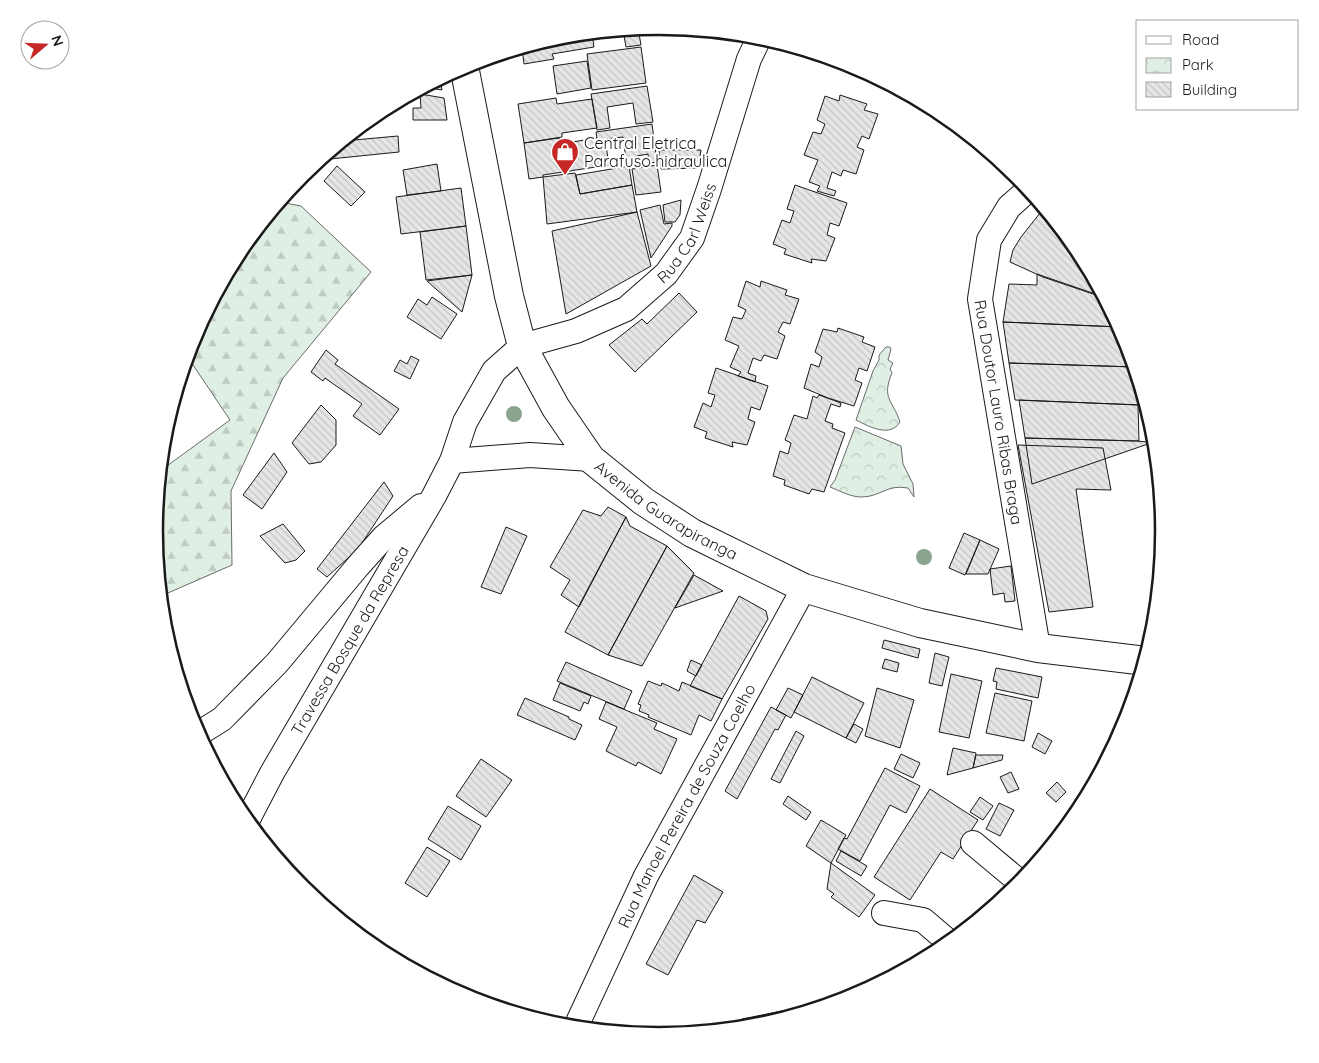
<svg xmlns="http://www.w3.org/2000/svg" width="1319" height="1063" font-family="Quicksand,sans-serif">
  <style>
    .forest { fill: url(#forest-firs); stroke: #6a6a6a }
    .park { fill: url(#park-crowns); stroke: #6a6a6a }
    .building { fill: url(#building-back-hatch); stroke: #1a1a1a }
    .lines { fill: none; stroke-linecap: round; stroke-linejoin: round }
    .street-casing { stroke: #1a1a1a; stroke-width: 26 }
    .secondary-casing { stroke: #1a1a1a; stroke-width: 30 }
    .street { stroke: #fff; stroke-width: 24 }
    .secondary { stroke: #fff; stroke-width: 28 }
    .tree { fill: #8aa48f }
    .labels { text-anchor: middle; dominant-baseline: central; stroke-width: 4; stroke-linejoin: round; paint-order: stroke }
    .poi-label { font-size: 16px; fill: #1a1a1a; stroke: #fff; text-anchor: start }
    .street-label { font-size: 16px; fill: #1a1a1a; stroke: #fff }
    .rim { fill: none; stroke: #1a1a1a; stroke-width: 2.5 }
  </style>
  <defs>
    <pattern id="forest-firs" width="22" height="20" patternUnits="userSpaceOnUse" patternTransform="scale(1.25)"><rect width="22" height="20" fill="#e0efe3"/><path d="M5 1l3.5 6h-7zM16 11l3.5 6h-7z" fill="#c0ccc2"/></pattern>
    <pattern id="park-crowns" width="20" height="18" patternUnits="userSpaceOnUse" patternTransform="scale(1.25)"><rect width="20" height="18" fill="#e0efe3"/><path d="M2 6a3 3 0 1 1 6 0M12 15a3 3 0 1 1 6 0" fill="none" stroke="#c0ccc2"/></pattern>
    <pattern id="building-back-hatch" width="6" height="6" patternUnits="userSpaceOnUse" patternTransform="scale(1.25)"><rect width="6" height="6" fill="#e6e6e6"/><path d="M-1 5l2 2M0 0l6 6M5-1l2 2" fill="none" stroke="#c5c5c5"/></pattern>
  </defs>
  <rect width="100%" height="100%" fill="#fff"/>
  <path class="forest" d="M280,202l21,4 70,66 -88,106 -52,113 1,74 -71,31 -7,-65 6,-60 70,-51 -43,-64 6,-18 47,-87z"/>
  <path class="park" d="M886,347h4l1,2 -3,11 5,3 -3,6 2,4c-11,26 1,27 8,49 -10,16 -30,5 -44,-2l17,-49 6,-11v-5z
    M855,427l46,19 2,18 10,20 1,13 -6,-9c-22,-4 -27,9 -47,9 -10,0 -21,-6 -31,-10l5,-7z"/>
  <path class="building" d="M638,28l3,17 -15,2 -3,-17z
    M592,33l2,14 -42,7 2,5 -30,5 -2,-16 39,-12z
    M641,47l5,36 -54,7 -5,-36z
    M587,61l4,27 -34,6 -4,-28z
    M440,79l2,11 -18,-3z
    M647,86l6,36 -17,2 -3,-21 -26,4 3,21 -13,2 -6,-36z
    M420,94l24,4 3,22h-34v-12h8z
    M840,95l27,9 -3,6 14,4 -9,25 -7,-3 -5,11 7,3 -8,24 -13,-4 -2,6 -9,-4 -5,16 9,3 -2,5 -17,-5 3,-5 -11,-4 9,-22 -14,-5 9,-23 8,2 4,-10 -8,-4 8,-24 14,5z
    M556,98l1,6 35,-5 5,29 -35,5v4l-38,6 -6,-39z
    M924,103l16,9 15,12 -4,3 -9,-11 -5,4z
    M652,124l5,38 -8,1 -1,-9 -11,2 1,9 -11,2 -4,-30 -18,2 4,26 -66,10v2l-14,2 -5,-36 35,-5 1,6 37,-6 -1,-6z
    M398,136l1,16 -79,8 23,-19z
    M659,150h42l-3,18 -37,1z
    M437,164l4,27 -34,4 -4,-25z
    M657,165l4,27 -25,3 -4,-26z
    M337,166l28,26 -14,14 -27,-25z
    M629,166l3,19 -52,9 -4,-19z
    M575,173l5,21 52,-9 5,27 -90,12 -4,-47z
    M795,185l52,18 -8,23 -9,-3 -3,12 8,3 -9,23 -15,-2 1,4 -28,-9 2,-5 -13,-5 9,-24 8,3 4,-12 -7,-2z
    M461,188l5,38 -65,8 -5,-37z
    M681,200l-1,15 -5,7h-10l-2,-17z
    M660,205l4,19 8,-1v3l-21,32 -11,-48z
    M1044,208l36,43 25,47 -62,-21 -33,-15 3,-12 8,-13z
    M637,212l14,54 -85,48 -14,-83z
    M466,226l6,49 -46,5 -6,-48z
    M1037,274l67,23 16,30 -117,-5 6,-38 28,1z
    M472,275l-10,37 -35,-31z
    M746,281l14,6 1,-6 26,9 -2,5 14,4 -9,25 -7,-2 -5,10 7,4 -8,23 -13,-4 -3,6 -8,-3 -5,15 8,3 -1,6 -17,-6 3,-4 -11,-5 9,-21 -14,-6 8,-23 9,2 4,-9 -8,-4z
    M679,293l18,19 -62,60 -26,-27 33,-26 5,5z
    M432,297l25,17 -16,25 -34,-22 11,-18 9,6z
    M1003,322l117,5 6,11 9,29 -126,-4z
    M838,328l26,9 -2,5 13,5 -8,24 -8,-3 -4,12 7,3 -8,23 -26,-8 -24,-10 7,-24 8,3 3,-10 -7,-5 8,-23 14,3z
    M326,350l12,10 -3,4 64,45 -19,26 -27,-19 9,-12 -37,-26 -2,3 -12,-9z
    M411,356l8,4 -9,19 -16,-8 6,-11 7,4z
    M1009,363l126,4 7,38 -127,-5z
    M716,368l52,18 -8,24 -9,-3 -3,12 7,3 -8,23 -15,-3 1,5 -28,-9 2,-6 -13,-5 9,-24 8,4 4,-12 -7,-2z
    M819,395l22,8 -1,4 -9,-3 -6,17 8,3 -1,4 13,5 -21,59 -12,-3 -3,5 -25,-9 1,-5 -12,-4 7,-25 8,3 3,-11 -6,-3 9,-25 13,4 6,-23 4,2z
    M1019,400l119,5 1,36 -114,-3z
    M321,405l15,15v25l-15,17 -12,2 -17,-21z
    M1025,438l112,3 10,1 1,2 -116,40z
    M1018,445l85,3 8,42 -35,-1 17,118 -44,5z
    M274,453l13,19 -25,37 -19,-14z
    M384,482l9,14 -35,53 -31,28 -10,-8z
    M608,507l18,10 -47,90 -18,-12 9,-15 -20,-13 33,-57 18,6z
    M626,517l4,9 37,20 -59,109 -43,-23z
    M283,524l22,27 -9,9 -11,3 -25,-27z
    M506,527l21,9 -26,58 -20,-7z
    M964,533l16,7 -15,35 -16,-7z
    M980,540l19,9 -11,25h-22z
    M667,546l27,27 -52,93 -34,-11z
    M1011,566l4,35 -10,1 -1,-9 -11,2 -3,-26z
    M694,575l29,16 -48,17z
    M739,596l27,15 2,8 -46,80 -32,-13z
    M884,640l36,9 -2,9 -36,-10z
    M935,653l14,4 -7,29 -13,-3z
    M885,659l14,4 -2,9 -15,-4z
    M691,660l11,5 -6,11 -9,-5z
    M566,662l66,29 -8,18 -67,-28z
    M996,668l46,9 -4,21 -42,-9 1,-7 -4,-1z
    M951,674l31,7 -13,57 -30,-6z
    M812,677l52,26 -18,35 -52,-26z
    M648,681l13,5 1,-3 17,8 3,-9 40,17 -11,22 -12,-6 -8,20 -43,-18 1,-2 -10,-4 2,-6 -3,-1z
    M560,683l31,13 -3,8 -4,-2 -4,9 -27,-11z
    M788,688l15,7 -12,23 -15,-8z
    M877,688l37,12 -14,48 -35,-12z
    M995,693l37,8 -8,40 -38,-8z
    M525,698l44,19v2l13,6 -7,15 -58,-25z
    M606,702l51,21 -3,6 23,10 -16,35 -23,-12 -2,4 -30,-15 11,-24 -18,-8z
    M771,707l15,8 -8,15 -3,-1 -38,70 -12,-8z
    M854,724l9,5 -7,14 -10,-5z
    M796,731l8,5 -24,47 -9,-4z
    M1038,733l14,8 -7,13 -13,-7z
    M953,748l23,5 -3,15 -26,7z
    M901,754l19,9 -7,15 -19,-9z
    M976,755h27l-1,5 -29,8z
    M481,759l31,21 -26,37 -30,-21z
    M885,768l35,18 -14,27 -16,-8 -30,56 -22,-12 6,-11 3,1z
    M1011,772l8,17 -11,4 -8,-16z
    M1057,782l9,10 -10,10 -10,-9z
    M930,789l48,31 -25,39 -12,-7 -31,48 -36,-23z
    M788,796l23,16 -5,8 -23,-16z
    M980,797l13,9 -10,14 -13,-8z
    M999,803l15,7 -14,26 -14,-7z
    M448,806l33,20 -20,34 -33,-21z
    M821,820l25,15 -15,28 -25,-17z
    M427,847l23,14 -23,36 -22,-14z
    M841,851l26,15 -6,10 -25,-15z
    M831,863l44,32 -16,22 -28,-20 3,-3 -7,-5z
    M694,875l29,17 -18,31 -8,-3 -29,55 -22,-11z
    M782,1011l1,8 -25,8 -15,2 -1,-10z"/>
  <g class="lines">
    <defs>
      <g id="street">
        <path id="s1" d="M1029,189l-20,18 -20,33 -9,59 58,349"/>
        <path d="M452,461l78,-6 61,4"/>
        <path d="M198,734l24,-15 55,-56 81,-97 26,-29 37,-31"/>
        <path id="s2" d="M247,821l25,-48 162,-277 18,-35 13,-39 29,-51 28,-25 54,-15 50,-22 40,-35 26,-36 17,-49 40,-130 11,-23"/>
        <path d="M973,843l48,40"/>
        <path d="M884,913l39,7 27,23"/>
        <path id="s3" d="M577,1029l2,-9 67,-144 158,-288"/>
      </g>
      <g id="secondary">
        <path id="s4" d="M464,66l45,230 13,50 34,62 35,51 52,42 49,32 112,55 116,35 118,25 108,13"/>
      </g>
    </defs>
    <use href="#street" class="street-casing"/>
    <use href="#secondary" class="secondary-casing"/>
    <use href="#street" class="street"/>
    <use href="#secondary" class="secondary"/>
  </g>
  <g class="tree">
    <circle cx="514" cy="414" r="8"/>
    <circle cx="924" cy="557" r="8"/>
  </g>
  <defs>
    <symbol id="shop-pin" viewBox="-11 -11 22 30"><path d="M0 17L-7.5 6A9.5 9.5 0 1 1 7.5 6Z" fill="#c62828" stroke="#fff"/><path d="M-5-2.5h2.3a2.7 3.5 0 0 1 5.4 0H5L5.5 6h-11ZM-1.5-2.5h3a1.5 2.3 0 0 0-3 0Z" fill="#fff"/></symbol>
  </defs>
  <g fill-rule="evenodd">
    <use href="#shop-pin" x="549" y="136" width="32" height="43"/>
  </g>
  <g class="labels">
    <g class="poi-label">
      <text x="584" y="143">Central Eletrica<tspan x="584" dy="18">Parafuso hidraulica</tspan></text>
    </g>
    <g class="street-label">
      <text stroke="none"><textPath href="#s2" startOffset="762">Rua Carl Weiss</textPath></text>
      <text stroke="none"><textPath href="#s1" startOffset="240">Rua Doutor Lauro Ribas Braga</textPath></text>
      <text stroke="none"><textPath href="#s4" startOffset="510">Avenida Guarapiranga</textPath></text>
      <text stroke="none"><textPath href="#s2" startOffset="208">Travessa Bosque da Represa</textPath></text>
      <text stroke="none"><textPath href="#s3" startOffset="249">Rua Manoel Pereira de Souza Coelho</textPath></text>
    </g>
  </g>
  <path d="M0 0H1319V1063H0ZM163 531a496 496 0 1 1 992 0a496 496 0 1 1-992 0Z" fill="#fff" fill-rule="evenodd"/>
  <path class="rim" d="M163 531a496 496 0 1 1 992 0a496 496 0 1 1-992 0Z"/>
  <rect x="1136" y="20" width="162" height="90" fill="#ffffff" stroke="#a3a3a3"/>
  <rect x="1146" y="36" width="25" height="8" fill="#ffffff" stroke="#a3a3a3"/>
  <text x="1182" y="45" font-size="15" fill="#1a1a1a">Road</text>
  <rect x="1146" y="58" width="25" height="15" fill="url(#park-crowns)" stroke="#a3a3a3"/>
  <text x="1182" y="70" font-size="15" fill="#1a1a1a">Park</text>
  <rect x="1146" y="82" width="25" height="15" fill="url(#building-back-hatch)" stroke="#a3a3a3"/>
  <text x="1182" y="95" font-size="15" fill="#1a1a1a">Building</text>
  <g transform="translate(45 45) rotate(71)"><circle r="24" fill="#ffffff" stroke="#a3a3a3"/>
  <path d="M0-4L9 19L0 12L-9 19Z" fill="#c62828"/>
  <text y="-8" font-size="14" font-weight="bold" text-anchor="middle" fill="#1a1a1a">N</text>
  </g>
</svg>
